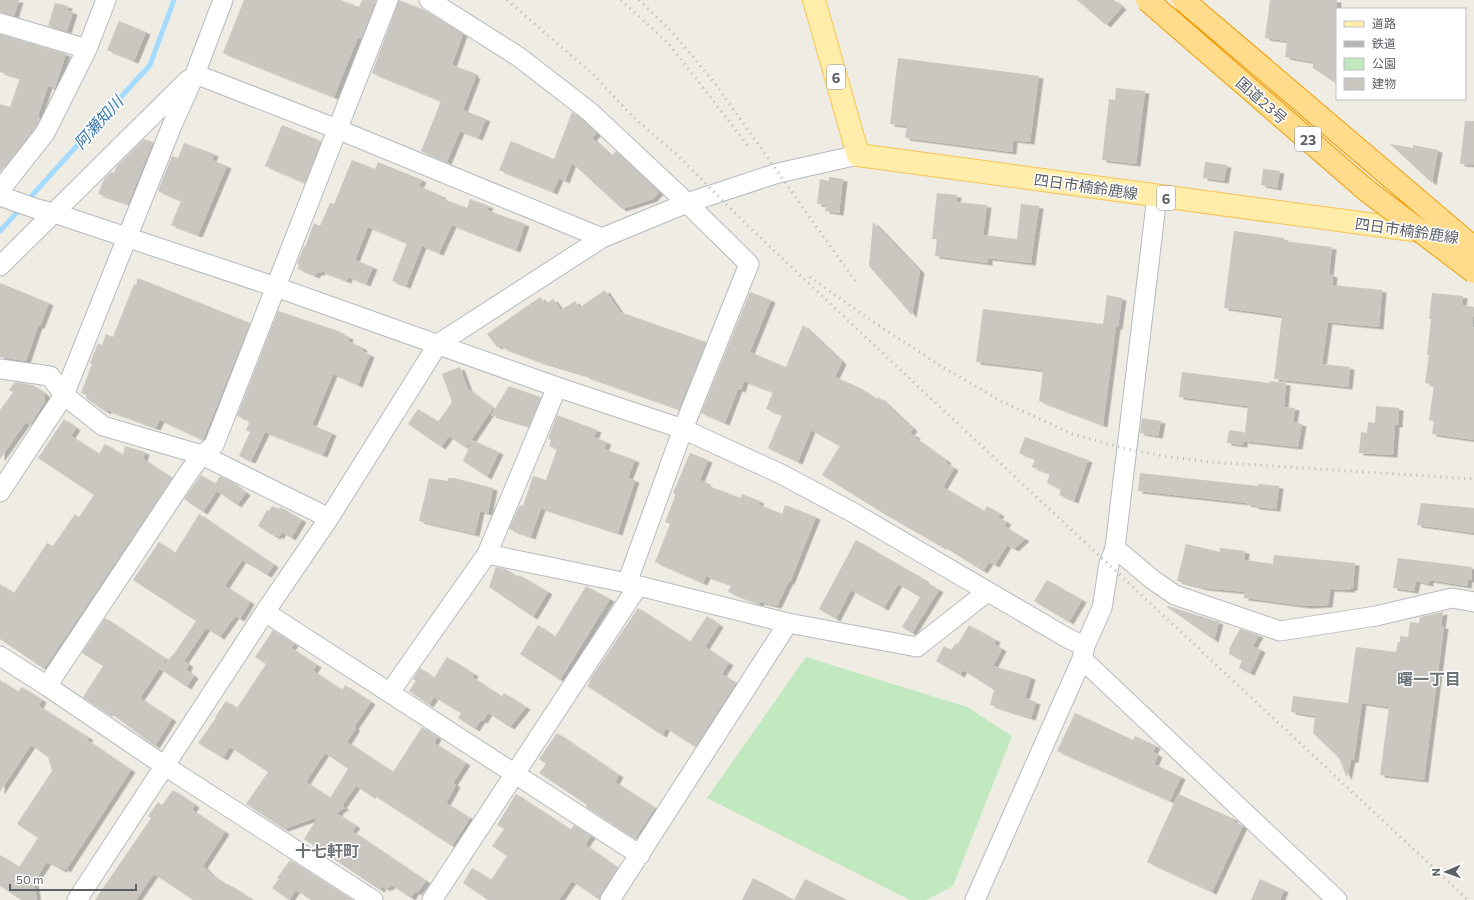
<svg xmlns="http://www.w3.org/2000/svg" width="1474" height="900" font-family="Commissioner,'Noto Sans JP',sans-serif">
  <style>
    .green { fill: #c1e8bf }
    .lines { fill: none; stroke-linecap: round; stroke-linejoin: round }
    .stream { stroke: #a4dbff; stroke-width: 5 }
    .building { fill: #cac7c1; fill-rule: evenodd; filter: url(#shadow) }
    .minor-casing { stroke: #b6babe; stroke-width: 21 }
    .major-casing { stroke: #f8c354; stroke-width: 24 }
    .minor { stroke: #fff; stroke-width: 19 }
    .major { stroke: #ffeda9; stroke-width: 22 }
    .rail { stroke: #b3b4b5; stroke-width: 3; stroke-dasharray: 1 5; stroke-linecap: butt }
    .highway-bridge-casing { stroke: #f39c00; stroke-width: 24; stroke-linecap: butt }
    .highway-bridge { stroke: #ffdc8b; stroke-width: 22 }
    .labels { text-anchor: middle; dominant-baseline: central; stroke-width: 3; stroke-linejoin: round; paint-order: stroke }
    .shield { fill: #fff; stroke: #8d9093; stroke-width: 1 }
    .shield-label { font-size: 14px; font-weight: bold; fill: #5c6065 }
    .street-label { font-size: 15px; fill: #5c6065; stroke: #fff }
    .water-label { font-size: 16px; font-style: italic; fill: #3977ad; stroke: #fff }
    .neighbourhood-label { font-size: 16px; font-weight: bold; fill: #6d7277; stroke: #fff }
  </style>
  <defs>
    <filter id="shadow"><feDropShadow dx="4.5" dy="2.5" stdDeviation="0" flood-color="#0004"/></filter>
  </defs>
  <rect width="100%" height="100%" fill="#efece4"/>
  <path class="green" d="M806,657l161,50 45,29 -59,150 -27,14h-16l-203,-102z"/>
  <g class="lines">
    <path class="stream" d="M26,202l124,-137 24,-65
      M0,231l21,-23"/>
  </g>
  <path class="building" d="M0,0h19l-5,16 -14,-4z
    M244,0h97l18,7 3,-7h14l-15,39 -3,-2 -24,60 -111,-44z
    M399,0l25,10 39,24 -11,31 22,8 -1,2 3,1 -13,34 23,9 -8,19 -18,-7 -13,31 -26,-11 20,-50 -69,-28z
    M1077,0h37l8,7 -16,18z
    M1270,0h67v84l-24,-16v-6l-28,-5 2,-16 -22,-3z
    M55,3l13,3 -1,4 6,2 -6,19 -19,-5z
    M119,21l27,11 -12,29 -27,-11z
    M0,34l66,20 -11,34 -7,-2 -10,30 2,3 -4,8 -36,45v-68l10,3 10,-29 -20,-6z
    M898,58l141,18 -9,66 -17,-2 -1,12 -107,-14 2,-12 -17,-2z
    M1116,88l29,3 -9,73 -34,-4 7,-61 6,1z
    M572,112l25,21 -5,5 19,18 5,-5 43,41 -6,7 -31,10 -50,-46 -7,18 -6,-3 -6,14 -54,-22 12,-29 43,18z
    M1465,121h9v44l-14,-1z
    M282,125l39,16 -16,42 -40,-17z
    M144,139l9,3 -25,62 -30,-10 6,-15 7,-7 3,1 3,-7z
    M184,143l30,11 -2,6 15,6 -29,69 -27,-10 10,-24 -23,-10 14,-35 6,2z
    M1390,144l23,4v-3l25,5 -6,33z
    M352,160l23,9 3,-7 44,18 -3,6 23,10 -1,2 26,10 3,-9 19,7 -2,4 38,14 -9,26 -64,-25 -13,28 -17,-7 -16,40 -14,-5 15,-38 -39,-16 -13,33 18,7 -7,17 -18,-7 -1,4 -26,-10 -1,2h-3l-2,3 -17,-7 1,-4 -2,-1 7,-18 1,1 9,-24 6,3 10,-23 4,1z
    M1205,162l22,3 -3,16 -21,-3z
    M1263,169l17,2 -3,17 -16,-3z
    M829,177l14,2 -4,34 -14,-2 1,-6 -9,-1 3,-25 9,2z
    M937,193l20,2 -1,7 31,3 -4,30 34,4 4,-35 18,2 -8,57 -43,-5v5l-53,-7 2,-17h-5z
    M873,222l47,49 -8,44 -43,-49z
    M1234,231l50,7v3l48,6 -3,27 4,1 -1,10 50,5 -3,37 -51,-5 -6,42 28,3 -2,20 -74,-8 8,-63 -58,-8z
    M138,278l112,45 -47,117 -43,-20 -4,8 -49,-18 -1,2 -20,-14 1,-3 -6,-2 11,-29 -2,-1 8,-20 4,2 4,-11 7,3 21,-53 2,1z
    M0,283l49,20 -9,23h-2l-12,35 -26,-4z
    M605,290l15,22 86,30 -27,67 -94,-33v-1l-44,-13 -38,-14 -2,-3 -4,2 -10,-13 53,-37 6,7 7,-5 8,11 14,-9 4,7z
    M750,292l21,8 -21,52 36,15 17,-42 39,37 -7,15 23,10 19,12 2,-2 34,32 -3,4 6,3 -1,2 32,23 -1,2 8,5 -11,19 41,24 3,-5 13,8 -2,3 9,5 -3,4 21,13 -11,10 -7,-4 -12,20 -6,-3 -6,9 -40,-25 -1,1 -59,-34 -61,-38 18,-29 -29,-16 -13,32 -30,-14 14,-33 -16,-6 7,-17 -29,-11 -3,9 -3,-1 -13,34 -24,-10z
    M1432,293l31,3 -1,9 12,2 -2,20 2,1v112l-42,-6 2,-13 -5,-1 5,-35 -9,-2 4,-28h-2l4,-36h-2z
    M1107,295l15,3 -4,29h-2l-13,98 -64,-24 4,-31 -67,-8 7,-53 120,15z
    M278,311l63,21 -1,2 9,3 -1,4 15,7 -1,3 8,4 -12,30 -25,-11 -21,51 20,8 -9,22 -58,-23 -14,29 -12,-5 11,-24 -4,-2 4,-9 -13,-5z
    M460,367l8,22 25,19 -27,40 -17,-12 -8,11 -33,-23 10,-15 20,13 14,-20 -10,-28z
    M1182,372l88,11v-2l16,2 -2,24 11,1 -2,14 9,2 -4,23 -54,-6 4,-35 -69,-9z
    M15,382l18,3 12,9v7l-15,24 -4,-3 -26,37v-49l13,-18 -4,-2z
    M509,386l31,11v2l-11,27 -38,-11z
    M1376,406l23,2 -1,17h-3l-2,30 -34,-2 2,-21 6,1 1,-11 7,1z
    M557,415l40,15 -3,7 13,5 -3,7 31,11 -7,18 7,2 -17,53 -77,-25 -10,29 -22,-8 11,-24 3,1 10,-30 13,4 11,-31 -8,-3 2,-6 -3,-1z
    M1142,418l19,3 -3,15 -18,-3z
    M64,419l12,9 -5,8 28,18 6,-10 18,11 2,-9 20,6 -2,7 29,19 -128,191 -44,-30v-55l14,9 33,-50 6,3 22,-32 4,3 15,-22 -56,-37z
    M1229,430l15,2 -1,13 -16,-2z
    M1025,437l63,23 -14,41 -15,-6 2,-6 -14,-6 3,-9 -18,-7 3,-8 -16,-6z
    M472,440l27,12 -12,25 -24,-16z
    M690,453l18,7 -8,20 7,3 -1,2 35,13 1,-4 18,7 -2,3 24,10 3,-9 31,12 -26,65 -1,-1 -12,25 -17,-4 -1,2 -31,-12 3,-7 -25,-9 -3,7 -48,-21 15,-38 -5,-2 9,-23 1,-5 -2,-1z
    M1140,473l118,13v-2l21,2 -3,23 -21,-2v-1l-9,-2v-1l-108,-12z
    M201,475l14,9 5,-8 12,6 14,11 -9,12 -20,-14 -14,21 -19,-13z
    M429,478l19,3v-3h6l39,10 -5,25 -8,-2 -5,23 -56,-13z
    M1421,503l53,5v25l-57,-8z
    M272,506l7,3 1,-2 22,13 -11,18 -9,-6 -3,5 -2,-2 -1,2 -18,-11 9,-16 2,1z
    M199,514l75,51 -7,10 -25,-15 -17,26 25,16 -10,17 -5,-3 -15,21 -14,-9 -22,33 5,4 -3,5 8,6 -7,11 -27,-18 16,-18 20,-30 -63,-41 26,-38 16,11z
    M856,540l69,40 -1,1 15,9 -27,43 -10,-6 18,-30 -22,-13 -14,24 -33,-18 -15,29 -17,-10z
    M1186,544l34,8v-4l25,3 -1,9 29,4 1,-9 81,8 -2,25h-2l-1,2 -20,-1 -2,16 -22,1 -62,-8 1,-6 -41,-4 -27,-7z
    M1398,558l74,9 -1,13h-3l-1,6 -38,-6v4l-13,-3 -2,10 -21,-3z
    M496,567l9,2 13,8 1,-2 29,17 -15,25 -44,-30z
    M1047,580l35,20 -13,22 -35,-21z
    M586,586l24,13 -50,81 -40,-26 18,-29 17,12z
    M1168,606l51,16 -5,18 -47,-33z
    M638,608l52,34 17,-26 12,9 -14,22 24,16 -7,11 14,9 -41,64 -29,-19 -4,7 -75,-49 3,-4 -1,-1z
    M1443,612l-2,14h3l-20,154 -44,-5 9,-68 -27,-4 -8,57h-3l-4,18 -8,-20 -26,-25 2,-17 -24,-4 2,-16 55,7 8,-56 40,5 2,-10h2v-6l8,1 2,-15 9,1 1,-6z
    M105,618l61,41 -26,39 32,21 -17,27 -46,-34 -1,2 -25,-17 20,-31 -21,-13z
    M969,625l27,15 -2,4 8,5 -9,17 38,11 -6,21 11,4 -5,16 -41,-13 4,-15 -31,-20 -3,5 -24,-14 8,-15 7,4 5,-7 2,1z
    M1240,629l19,6 -6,11 8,4 -11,23 -11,-5 3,-8 -13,-6 1,-4 -1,-1z
    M273,630l21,14 -3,4 26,17 -4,6 29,19 3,-5 26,17 -17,25 2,1 -9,14 46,30 29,-45 15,10 -3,6 32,20 -13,20 3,2 -10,18 24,15 -18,28 -80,-52 -1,2 -15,-10 -14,20 3,2 -5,2 -2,3v1l18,12 -4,5 74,50 -9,12 -2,-2 -4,7 -20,-13 -2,3 -2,-1 -1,2 -4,-3 -2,4 -76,-51 14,-22 -34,12 -38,-25 22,-32 -38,-25 -7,11 -25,-15 18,-25 -1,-1 11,-16 11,7 29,-44 -11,-7zM325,753l23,16 -18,29 -24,-16z
    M447,657l27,17 -2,3 30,20 2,-4 22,14 -16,20 -22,-14 -5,8 -2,-1 -6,9 -17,-11 3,-5 -27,-16 -5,8 -20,-14 7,-10 -3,-2 7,-11 14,10z
    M0,680l18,12 4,-5 20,13 -3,6 50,32 -2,2 44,30 -65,100 -3,-2 -1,2 -15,-8 -13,20 3,18h-16l-21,-14v-31l19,12 19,-29 -21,-14 35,-53 -4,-14 -17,-12 -31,47z
    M1075,713l58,27 2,-4 21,10 -3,6 5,3 -4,9 27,13 -11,24 -113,-50z
    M557,733l62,42 -4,7 40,26 -20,31 -49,-32 1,-2 -48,-32 7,-9 -7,-5z
    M173,790l22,15 -3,5 33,22 -22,34 9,9 15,10 1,-1 25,16h-60l-39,-26 -18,26h-41l56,-82 -3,-2 10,-14 4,3z
    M516,794l55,36 3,-5 17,11 -6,9 33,23 -13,19 -7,12 -26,-18 -13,19h-71l-25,-17 9,-15 19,12 16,-24 -15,-10 12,-17 -7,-4z
    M1178,794l56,25 -1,2 10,5 -31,66 -65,-30z
    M290,860l62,40h-41l-15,-10 -7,10 -17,-12 7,-9 -2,-1z
    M753,878l41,22 11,-21 42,21h-105z
    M1260,879l24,11 -4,10h-29z"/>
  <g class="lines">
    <defs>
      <path id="minor" d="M429,0l90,57 71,55 97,91 62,61 -66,165 -56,154
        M0,23l87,26
        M195,74l142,55 265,109
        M0,190l45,-57 42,-84 19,-49
        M0,196l37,13 17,4 222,74 281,100 126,42 98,45 71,38 217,127 16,7
        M0,266l188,-186
        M0,369l50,7 14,19 39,31 99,29 127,63
        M0,492l64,-97 109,-272 22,-49 28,-74
        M1115,548l38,32 22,15 105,36 96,-15 76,-18 22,4
        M487,554l140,29 161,40 129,24 70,-55
        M265,612l375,243
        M0,656l47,30 118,80 208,134
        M1082,659l255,241
        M47,686l142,-214 13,-17 12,-10 174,-445
        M390,692l97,-138 70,-167
        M77,900l188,-288 64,-94 109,-174 164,-106 85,-35 91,-30 80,-18
        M432,900l206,-314
        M610,900l178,-277
        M975,900l107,-241 3,-13 17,-38 7,-44 6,-16 42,-352"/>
      <path id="major" d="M814,0l44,155 569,77"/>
    </defs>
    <use href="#minor" class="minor-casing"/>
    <use href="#major" class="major-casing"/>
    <use href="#minor" class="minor"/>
    <use href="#major" class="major"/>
    <path class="rail" d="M507,0l87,75 37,40 46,40 70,70 162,153 559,522
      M621,0l48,44 80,103
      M639,0l33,32 42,50 141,199
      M810,277l62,44 72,47 57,33 71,33 55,15 43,8 40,5 264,17"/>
    <defs>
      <path id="highway-bridge" d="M1147,0l219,190 108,82
        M1183,0l291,248"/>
    </defs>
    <use href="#highway-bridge" class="highway-bridge-casing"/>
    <use href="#highway-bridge" class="highway-bridge"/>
  </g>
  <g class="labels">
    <g class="shield">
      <rect x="827" y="65" width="18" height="24" rx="3"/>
      <rect x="1295" y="127" width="26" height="24" rx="3"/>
      <rect x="1157" y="186" width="18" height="24" rx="3"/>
    </g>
    <g class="shield-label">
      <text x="836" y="77">6</text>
      <text x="1308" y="139">23</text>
      <text x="1166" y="198">6</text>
    </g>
    <g class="street-label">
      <text transform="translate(1262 100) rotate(41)">国道23号</text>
      <text transform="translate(1086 186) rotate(8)">四日市楠鈴鹿線</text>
      <text transform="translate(1407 230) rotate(8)">四日市楠鈴鹿線</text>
    </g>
    <g class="water-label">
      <text transform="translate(98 122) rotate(-48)">阿瀬知川</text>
    </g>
    <g class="neighbourhood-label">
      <text x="1429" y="678">曙一丁目</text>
      <text x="327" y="850">十七軒町</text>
    </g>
  </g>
  <rect x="1336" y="8" width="130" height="92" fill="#ffffff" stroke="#bebfc1"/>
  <rect x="1344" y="21" width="20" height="6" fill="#ffeda9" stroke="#bebfc1"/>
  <text x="1372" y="28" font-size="12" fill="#5c6065">道路</text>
  <rect x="1344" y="41" width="20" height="6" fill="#b3b4b5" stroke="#bebfc1"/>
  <text x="1372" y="48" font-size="12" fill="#5c6065">鉄道</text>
  <rect x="1344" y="58" width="20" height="12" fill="#c1e8bf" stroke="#bebfc1"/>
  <text x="1372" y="68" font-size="12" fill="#5c6065">公園</text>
  <rect x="1344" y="78" width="20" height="12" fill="#cac7c1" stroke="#bebfc1"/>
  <text x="1372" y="88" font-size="12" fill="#5c6065">建物</text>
  <g transform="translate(1446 872) rotate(268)" stroke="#ffffff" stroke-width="3" paint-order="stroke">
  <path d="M0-3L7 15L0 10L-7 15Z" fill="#5c6065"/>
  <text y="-6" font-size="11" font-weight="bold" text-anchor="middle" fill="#5c6065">N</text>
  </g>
  <path d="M10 884v6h126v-6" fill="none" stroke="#5c6065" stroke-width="2"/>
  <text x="16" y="884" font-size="12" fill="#5c6065" stroke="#ffffff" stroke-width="3" paint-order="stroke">50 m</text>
</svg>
